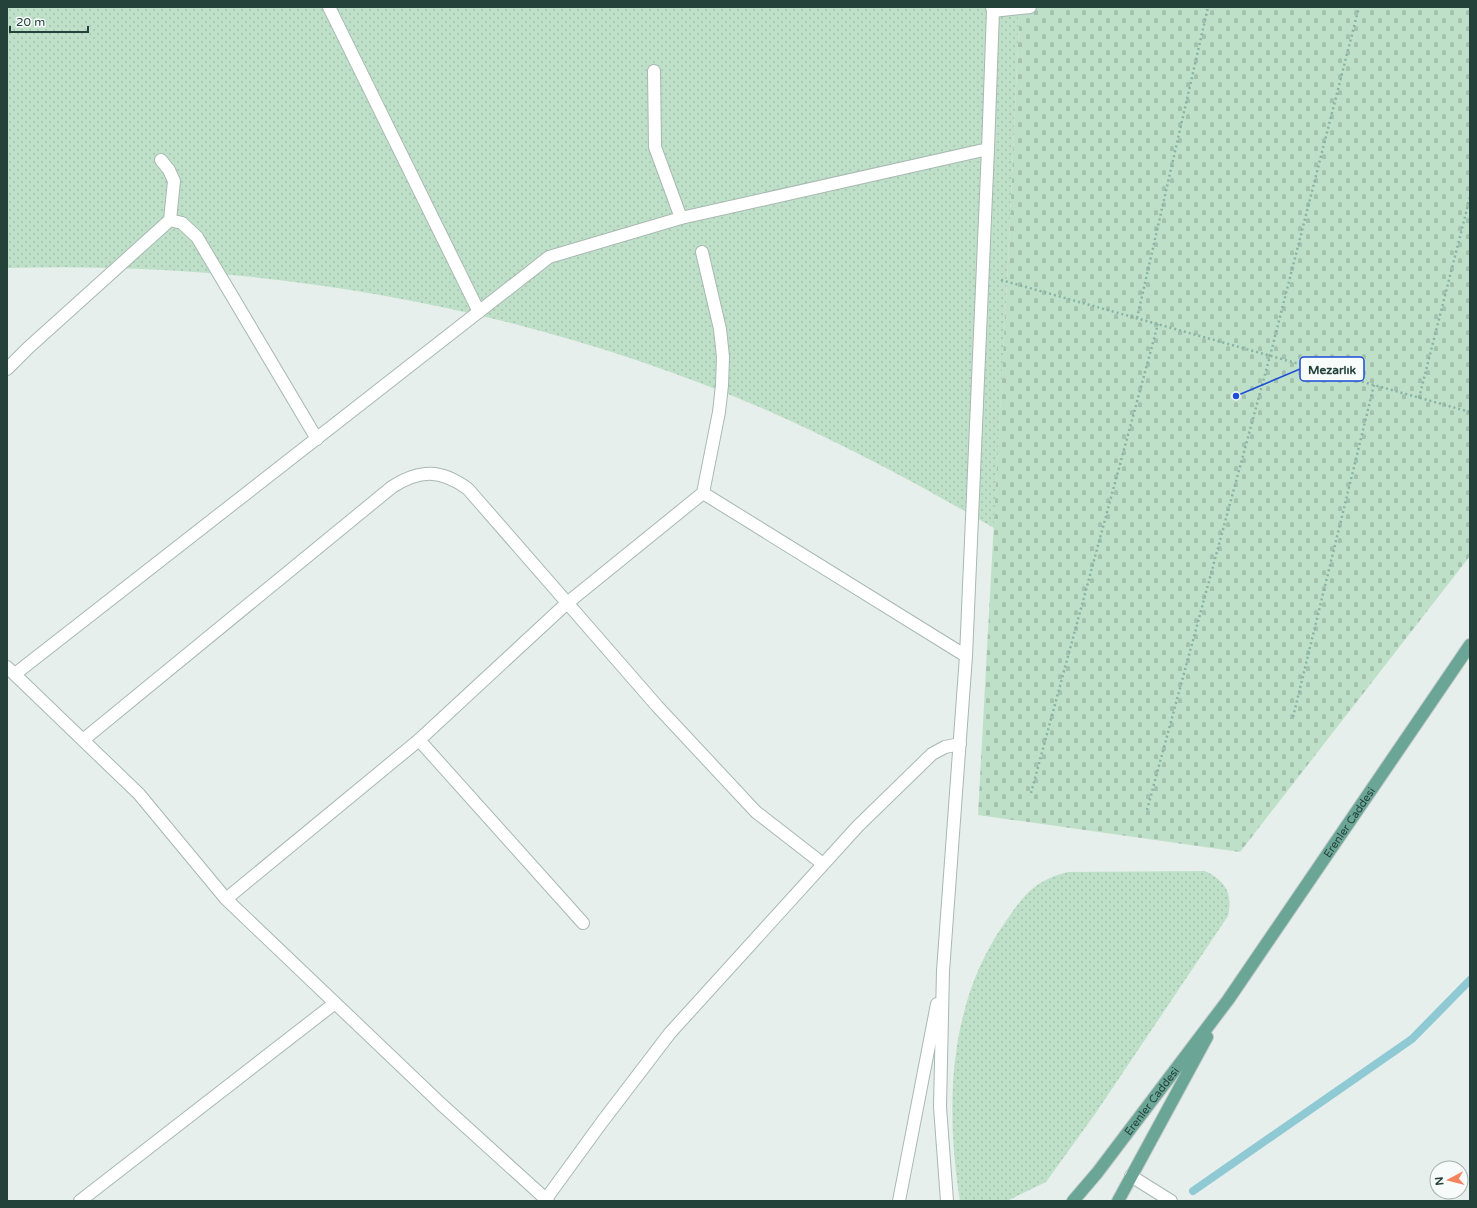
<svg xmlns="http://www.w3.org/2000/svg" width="1477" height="1208" font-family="'Varela Round',sans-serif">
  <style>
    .grass { fill: url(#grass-dots) }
    .cemetery { fill: url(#cemetery-stones) }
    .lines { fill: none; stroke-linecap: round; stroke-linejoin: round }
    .stream { stroke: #8ec9d4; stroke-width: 8 }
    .minor-casing { stroke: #a8b8b2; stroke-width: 14 }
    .major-casing { stroke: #c2cac8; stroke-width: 14 }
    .path { stroke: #86b3a5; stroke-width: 2.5; stroke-dasharray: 2 3; stroke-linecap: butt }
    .minor { stroke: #fff; stroke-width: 12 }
    .major { stroke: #6aa596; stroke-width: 12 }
    .labels { text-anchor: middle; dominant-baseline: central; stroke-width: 3.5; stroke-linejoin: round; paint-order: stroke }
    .street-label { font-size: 11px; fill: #24423a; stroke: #f7fbf9 }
    .leader { fill: none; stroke: #1d4ed8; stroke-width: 1.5 }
    .callout-dot { fill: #1d4ed8; stroke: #f7fbf9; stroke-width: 1.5 }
    .callout { fill: #f7fbf9; stroke: #1d4ed8; stroke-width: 1.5 }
    .callout-label { font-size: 12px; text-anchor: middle; font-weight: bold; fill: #24423a }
  </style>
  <defs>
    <pattern id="grass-dots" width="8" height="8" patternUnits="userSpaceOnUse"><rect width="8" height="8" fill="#bfe0c8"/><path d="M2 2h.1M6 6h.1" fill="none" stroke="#a4c1ad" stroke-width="1.8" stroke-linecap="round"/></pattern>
    <pattern id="cemetery-stones" width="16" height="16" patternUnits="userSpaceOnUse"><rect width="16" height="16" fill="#bfe0c8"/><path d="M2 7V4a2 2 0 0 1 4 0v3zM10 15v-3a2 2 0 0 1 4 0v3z" fill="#a4c1ad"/></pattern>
  </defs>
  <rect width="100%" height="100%" fill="#e6efeb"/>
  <path class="grass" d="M7,7h1009l3,13 -11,244 -14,264c-72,-42 -145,-81 -221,-115 -240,-105 -505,-153 -766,-145z
    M1205,871c21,10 28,23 23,45l-133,198 -49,68 -39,19h-47c-15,-95 -12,-199 46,-280 18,-26 29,-41 62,-49z"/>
  <path class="cemetery" d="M1016,7h454v549l-230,296 -262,-37 30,-551 11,-243z"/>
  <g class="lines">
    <path class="stream" d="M1193,1191l219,-152 58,-59"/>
    <defs>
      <path id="minor" d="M329,7l150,305
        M993,11l37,-4
        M654,71l1,76 26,71
        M170,220l12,3 15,14 120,202
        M702,252l18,77 3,28 -1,28 -3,27 -16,81
        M7,369l21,-21 142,-128 4,-39 -5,-11 -8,-10
        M7,667l132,127 87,105 215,205 107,97
        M15,674l534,-417 132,-39 307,-69
        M83,740l309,-253c28,-18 49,-18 76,2l189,217 99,106 67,52
        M419,740l164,183
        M226,899l193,-159 147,-136 137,-111 263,163
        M1131,1176l40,25
        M546,1199l56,-77 68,-89 188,-207 74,-72 13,-7 15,-3
        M80,1201l255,-198
        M899,1201l38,-197
        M947,1201l-7,-94 3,-136 23,-315 22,-507 5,-138 -1,-4"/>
      <g id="major">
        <path id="s1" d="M1073,1201l24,-28 131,-173 242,-355"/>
        <path d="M1118,1201l89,-164"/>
      </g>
    </defs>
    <use href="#minor" class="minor-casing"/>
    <use href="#major" class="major-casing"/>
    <path class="path" d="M1001,280l469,132
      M1137,318l71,-311
      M1419,398l51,-201
      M1293,717l81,-332
      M1031,793l127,-469
      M1147,810l123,-454 89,-349"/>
    <use href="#minor" class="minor"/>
    <use href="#major" class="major"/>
  </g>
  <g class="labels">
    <g class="street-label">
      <text stroke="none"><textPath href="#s1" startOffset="469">Erenler Caddesi</textPath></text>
      <text stroke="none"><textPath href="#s1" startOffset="127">Erenler Caddesi</textPath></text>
    </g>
  </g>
  <path class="leader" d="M1236 396L1300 369"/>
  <circle class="callout-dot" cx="1236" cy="396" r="4"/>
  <rect class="callout" x="1300" y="357" width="64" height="24" rx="4"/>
  <g class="callout-label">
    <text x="1332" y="374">Mezarlık</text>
  </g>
  <rect width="1477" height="1208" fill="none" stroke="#24423a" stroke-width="16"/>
  <g transform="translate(1449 1180) rotate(263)"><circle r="19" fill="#f7fbf9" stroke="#a3b1ad"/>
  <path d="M0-3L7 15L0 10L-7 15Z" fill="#f4845f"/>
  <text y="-6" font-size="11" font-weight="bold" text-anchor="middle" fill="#24423a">N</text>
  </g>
  <path d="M10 26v6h78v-6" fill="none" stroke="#24423a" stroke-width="2"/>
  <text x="16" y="26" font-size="12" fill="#24423a" stroke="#f7fbf9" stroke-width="3" paint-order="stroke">20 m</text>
</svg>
